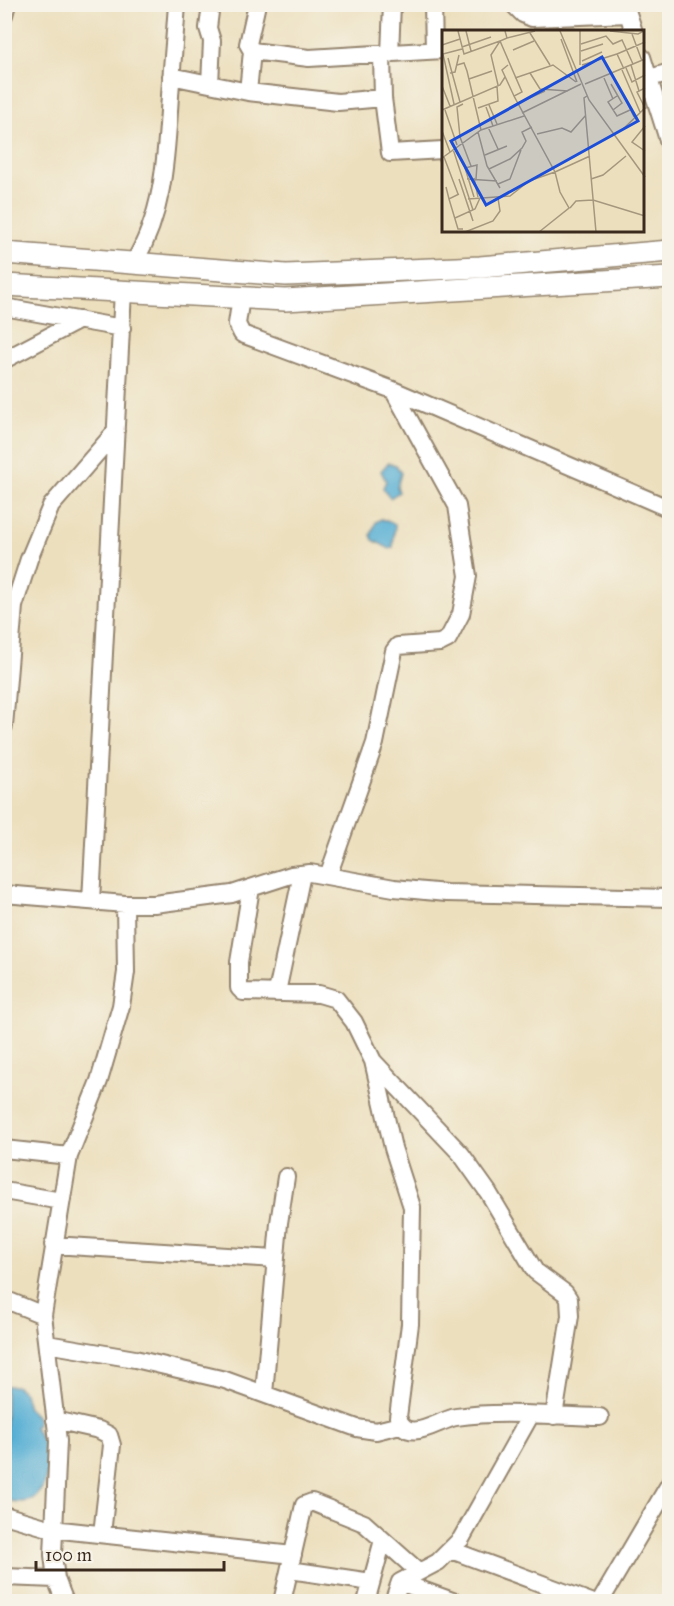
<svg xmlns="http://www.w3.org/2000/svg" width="674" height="1606" font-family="'IM FELL Great Primer',serif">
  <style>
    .water { fill: #57afd4; stroke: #496c79; stroke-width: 1.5 }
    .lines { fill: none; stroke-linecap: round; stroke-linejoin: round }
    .minor-casing { stroke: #94846e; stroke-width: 20 }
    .major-casing { stroke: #94846e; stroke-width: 24 }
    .minor { stroke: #fff; stroke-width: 16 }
    .major { stroke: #fff; stroke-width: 21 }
    .inset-road { fill: none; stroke: #a5977d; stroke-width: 1.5 }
    .view { fill: #1d4ed8; fill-opacity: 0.15; stroke: #1d4ed8; stroke-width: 3 }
    .inset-edge { fill: none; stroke: #3b2a1e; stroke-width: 3 }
  </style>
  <rect width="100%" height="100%" fill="#f7f3e8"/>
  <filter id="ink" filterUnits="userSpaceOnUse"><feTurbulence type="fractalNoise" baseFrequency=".0167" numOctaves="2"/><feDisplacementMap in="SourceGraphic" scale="12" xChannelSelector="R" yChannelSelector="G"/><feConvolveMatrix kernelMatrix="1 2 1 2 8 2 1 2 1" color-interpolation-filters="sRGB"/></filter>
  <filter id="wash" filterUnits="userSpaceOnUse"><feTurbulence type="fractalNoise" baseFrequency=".008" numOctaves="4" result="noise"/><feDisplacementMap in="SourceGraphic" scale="24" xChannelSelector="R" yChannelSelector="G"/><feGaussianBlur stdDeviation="1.35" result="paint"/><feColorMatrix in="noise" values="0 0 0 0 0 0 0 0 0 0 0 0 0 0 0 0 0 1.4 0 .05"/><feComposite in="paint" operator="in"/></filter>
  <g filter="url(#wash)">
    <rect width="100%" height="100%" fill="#ecdfbd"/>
    <path class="water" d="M388,463l8,2 5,8 -4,14 2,5 -9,6 -7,-10 3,-7 -5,-10z
      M381,519l14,5 -2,23 -3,2 -17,-9 -2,-5 5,-13z
      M6,1386h10l8,7 4,15 8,8 2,6 -4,5 8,13 12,2c-2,17 -8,53 -26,59 -6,2 -17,0 -23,-1z"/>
  </g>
  <g filter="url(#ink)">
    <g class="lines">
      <defs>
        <path id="minor" d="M433,4l1,46
          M513,4l10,10 9,4 96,-4
          M625,4l9,28
          M4,15l3,-11
          M252,51l57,7 134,-8
          M390,54l2,-50
          M382,55l1,43 7,55 53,-3
          M642,57l28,89
          M171,76l77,16 90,10 45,-4
          M650,78l20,-6
          M210,84l2,-43 -4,-13 3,-24
          M248,92l4,-41 -4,-7 9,-40
          M133,264c32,-52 33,-110 37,-168 2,-31 5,-61 7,-92
          M241,297l-4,27 5,10 151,56 277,119
          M4,307l118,21
          M4,360l76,-40
          M4,617l10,-11 15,-47 22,-53 65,-75
          M4,726l10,-120
          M328,876l47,-133 19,-92 4,-5 42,-3 8,-4 13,-25 7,-38 -11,-70 -64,-116
          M251,888l-12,74v26l4,4 76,2 17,5 18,23 19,39 20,87 19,59 -2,117 -12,93c9,29 40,3 58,0 46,-7 97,-1 144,0
          M4,894l121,10h29l78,-10 59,-19 19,-2 84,15 52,5 224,5
          M91,901l32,-610
          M277,992l25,-118
          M374,1062l87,92 27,38 47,79 30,22 4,6 1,17 -16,100
          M4,1149l65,7
          M4,1191l57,10
          M53,1245l223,14
          M4,1299l39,16
          M47,1344l88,15 90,21 132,48 19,3 24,-6
          M264,1394l15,-171 7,-46
          M55,1420l44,10 10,5 3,10 -10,89
          M4,1515l48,14 241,26
          M451,1550l140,52
          M290,1570l81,12
          M4,1577l52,2
          M400,1582l55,20
          M65,1602l-9,-23 -3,-24 5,-114 -15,-126 26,-159 30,-75 22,-75 5,-34 -1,-68
          M282,1602l22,-97 8,-3 52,21 55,49
          M366,1602l17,-62
          M393,1602l7,-20 38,-20 23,-23 69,-123
          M600,1602l70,-119"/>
        <path id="major" d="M4,253l282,22 194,-8 190,-16
          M4,285l281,15 385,-23"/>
      </defs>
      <use href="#minor" class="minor-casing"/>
      <use href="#major" class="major-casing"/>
      <use href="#minor" class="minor"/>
      <use href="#major" class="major"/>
    </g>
  </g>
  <g transform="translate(442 30)">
    <rect width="202" height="202" fill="#ecdfbd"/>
    <path class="inset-road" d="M16,1l6,23 36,-13 22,51 -8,4 41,76 5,20 9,16 -30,24M24,1l5,20M118,1l29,69 56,77M138,1v34M168,1l28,3 6,-3M88,3l20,32M190,4l10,27M65,8l28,-7M119,9l16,43M139,14l25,-8 7,8 9,-4 11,24M0,15l18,-6M20,17l29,-10M71,20l21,-9M139,21l22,-7M1,24l11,50M1,24l19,-5M175,24l28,-12M6,28l12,44M140,31l20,-9M15,35l7,-2 3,8 14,59M66,35l-6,5 12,26M140,35l35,-11 7,15M189,35l8,26M184,38l6,14 13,-7M180,40l18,42M8,43l5,-1 4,-17M88,43l10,16 28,2M73,48l38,-13 23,17M162,48l9,21M27,49l23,-8M143,54l60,-25M169,54l11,19 -9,7M56,55l-7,-30 9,-14 7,-3 -2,-7M0,56l8,20M145,66l-3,2 12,134M175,66l-9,6 9,14 13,-6M183,68l9,19M76,73l27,-12M21,74l-6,3 3,30 11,29M47,75l8,19M44,77l7,19M36,78l20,-7 -1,-15M0,80l58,-25 5,-8M3,80l12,35M80,83l59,-29M203,96l-13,16 13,9M46,97l10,22M181,99l22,-21 -8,-16 8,-4M0,101l8,21M36,102l9,34 13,22M95,104l25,-6 9,4 15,-17M11,119l20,61M43,125l22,-9M2,127l14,37M0,128l39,-28 43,-14M47,139l21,-10 12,-11 4,-7 -4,-9 10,-5M113,142l35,-16M32,148l4,19M17,149l14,42M25,149l30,2M149,149l12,-4 23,-19M56,154l12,-5 11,-29M4,157l3,12 10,-5M32,167l-9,-29 12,-3 -1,14M7,169l9,30h5M26,169l42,-3 19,-15 26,-9M128,178l6,-7 17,-1 52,16M13,188l20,-9 5,-11M23,202l28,-11 7,-10 -2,-13"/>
    <path class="view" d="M160,27l36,64 -152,84 -35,-64z"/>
    <rect width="202" height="202" class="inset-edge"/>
  </g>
  <rect width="674" height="1606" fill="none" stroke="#f7f3e8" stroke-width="24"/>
  <path d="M36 1561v9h188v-9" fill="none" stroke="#3b2a1e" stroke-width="3"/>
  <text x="45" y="1561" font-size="18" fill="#3b2a1e" stroke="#f7f3e8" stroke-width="4.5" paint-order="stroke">100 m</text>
</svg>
